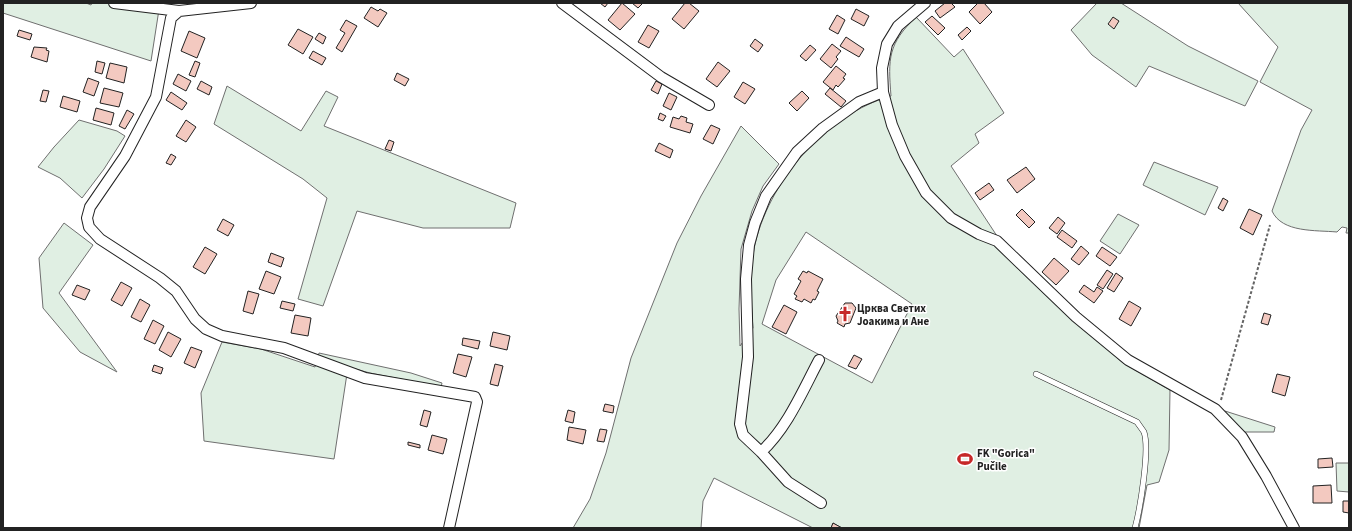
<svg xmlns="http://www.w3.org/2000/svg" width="1352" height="531" font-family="'Source Sans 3',sans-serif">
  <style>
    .green { fill: #e0efe3; stroke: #6f6f6f; fill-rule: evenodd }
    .building { fill: #f3c9c0; stroke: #222 }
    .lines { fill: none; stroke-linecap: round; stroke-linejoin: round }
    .service-casing { stroke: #222; stroke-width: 6 }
    .minor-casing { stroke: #222; stroke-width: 12 }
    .path { stroke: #646464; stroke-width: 2; stroke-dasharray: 3 2; stroke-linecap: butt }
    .service { stroke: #fff; stroke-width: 5 }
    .minor { stroke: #fff; stroke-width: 10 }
    .labels { text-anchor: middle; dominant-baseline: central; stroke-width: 3; stroke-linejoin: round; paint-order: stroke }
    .poi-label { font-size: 11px; font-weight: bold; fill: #222; stroke: #fff; text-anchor: start }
  </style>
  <rect width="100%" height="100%" fill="#fff"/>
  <path class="green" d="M3,3h83l5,2 1,-2h68l-9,58 -148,-48z
    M1097,3h24l67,43 70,35 -13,25 -96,-40 -13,21 -44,-32 -21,-25z
    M1238,3h111v230h-3l1,-5 -5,-1 -5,5c-21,-2 -55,1 -65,-21l29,-81 11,-20 -52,-28 18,-35z
    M916,17l38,40 9,-8 41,64 -29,21 4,9 -28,23 46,70 -1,11 44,43 83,73 47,27 -1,60 -10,32 -12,3 -8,43h-297l-9,-5 -2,5h-18l-99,-50 -11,23 -2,27h-128l17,-29 16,-46 25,-95 46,-115 24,-47 40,-70 38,38 -16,22 -11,25 -11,38 -2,60 1,37 13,-18c-2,-26 -4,-52 1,-79 13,-66 72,-135 137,-153 -3,-38 -3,-52 25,-79zM806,232l106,72 -40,79 -110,-59 14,-44z
    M227,86l74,45 25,-40 12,6 -14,29 192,77 -6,25h-87l-66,-17 -34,95 -25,-7 29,-101 -24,-19 -89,-55z
    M79,120l38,11 8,5 -21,33 -22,29 -22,-20 -22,-11 16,-20z
    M1154,162l64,25 -13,28 -62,-30z
    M1118,214l21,11 -19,29 -20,-13z
    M64,223l29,22 -34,48 58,79 -37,-20 -37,-44 -4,-50z
    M222,342l39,7 54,18 4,-14 92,20 31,10 -1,4 -71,-14 -22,-6 -14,92 -130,-18 -3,-48z
    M1225,411l50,16 -1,5h-30l-20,-18z
    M1336,463h13v29l-12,-1z"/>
  <path class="building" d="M600,3h8l-3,4z
    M622,3l13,11 -15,16 -12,-10z
    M632,3h11l-5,5z
    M685,3h4l10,8 -15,18 -12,-10z
    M945,3h6l4,4 -15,11 -5,-7z
    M978,3h6l8,9 -12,12 -11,-12z
    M371,7l7,4 2,-2 7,4 -9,14 -14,-9z
    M856,9l13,7 -5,10 -13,-7z
    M837,15l8,5 -7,14 -9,-5z
    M932,16l13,12 -7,7 -13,-13z
    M1113,17l6,4 -5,8 -6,-5z
    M346,20l11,6 -15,26 -6,-4 9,-15 -5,-3z
    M648,25l11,6 -10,17 -11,-6z
    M967,27l4,4 -9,9 -4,-5z
    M298,29l15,8 -10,17 -15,-9z
    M19,30l13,4 -2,6 -13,-4z
    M189,31l16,7 -8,20 -16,-7z
    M319,33l7,4 -3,7 -8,-5z
    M846,37l18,12 -5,8 -19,-11z
    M755,39l8,6 -5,7 -8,-6z
    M832,44l9,7 -5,6 2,2 -7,9 -11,-9z
    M810,45l6,5 -10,11 -6,-5z
    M34,47l13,1 -1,2 3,1 -2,11 -16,-5z
    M313,51l13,7 -4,7 -13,-7z
    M97,61l8,2 -3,11 -7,-2z
    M195,61l5,2 -5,14 -6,-2z
    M718,62l12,9 -13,16 -11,-8z
    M110,63l17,4 -3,16 -18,-5z
    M836,66l10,8 -3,4 2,1 -7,8 -2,-2 -3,5 -10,-8z
    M397,73l12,6 -4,7 -11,-6z
    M178,74l13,7 -5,10 -13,-7z
    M88,78l11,4 -5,14 -11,-4z
    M201,81l11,6 -3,8 -12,-6z
    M656,81l6,3 -4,10 -7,-4z
    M743,82l12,7 -10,15 -11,-7z
    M104,88l19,5 -4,14 -19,-4z
    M830,88l16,13 -5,6 -16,-13z
    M43,90l6,1 -3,11 -6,-1z
    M802,91l7,7 -12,13 -8,-8z
    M171,92l16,11 -5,7 -16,-10z
    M669,93l8,4 -6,13 -8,-4z
    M63,96l17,5 -3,11 -17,-5z
    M96,108l18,5 -3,12 -18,-5z
    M127,110l7,4 -9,15 -6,-3z
    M660,113l6,3 -3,5 -5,-2z
    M681,116l6,2 -1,4 7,2 -3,9 -20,-6 3,-10 6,2z
    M186,120l10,7 -10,15 -10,-6z
    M711,125l9,4 -7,15 -10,-5z
    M389,140l5,2 -3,9 -6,-2z
    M659,143l14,7 -3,8 -15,-7z
    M171,154l5,3 -5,8 -5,-2z
    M1026,167l9,12 -18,14 -10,-13z
    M989,183l5,7 -14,10 -5,-7z
    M1223,198l5,3 -5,10 -5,-3z
    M1022,209l13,13 -6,6 -13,-13z
    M1249,209l13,6 -9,20 -13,-7z
    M1058,217l7,6 -8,11 -8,-6z
    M223,219l11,6 -6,11 -11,-6z
    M1062,230l15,11 -5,7 -15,-11z
    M1081,246l8,7 -10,12 -8,-6z
    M205,247l12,7 -12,20 -12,-7z
    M1102,247l15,10 -7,9 -14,-10z
    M271,253l13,5 -3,9 -13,-5z
    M1054,258l15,13 -13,14 -14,-13z
    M1107,270l6,4 -10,15 -6,-4z
    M266,271l15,6 -7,17 -15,-5z
    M803,271l4,2 1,-2 15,8 -6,12 2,1 -4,8 -2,-1 -2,4 -7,-4 -2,3 -7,-3 2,-3 -3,-2 7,-13 -3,-2z
    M1116,273l7,5 -9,14 -7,-4z
    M121,282l11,6 -10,18 -11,-6z
    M77,285l13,5 -5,10 -13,-5z
    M1084,285l10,7 3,-5 6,4 -9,12 -15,-11z
    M248,291l11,3 -6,20 -10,-3z
    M140,299l10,6 -9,17 -10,-5z
    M282,301l13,3 -2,7 -13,-3z
    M1129,301l12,7 -10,18 -12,-7z
    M845,303h7l4,5 -6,15 -5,1 -1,3 -7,-4 1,-2 -2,-5z
    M784,305l13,7 -11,22 -14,-7z
    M1264,313l7,2 -3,10 -7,-2z
    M295,315l16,3 -3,18 -17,-3z
    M153,320l11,6 -9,18 -11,-5z
    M168,332l13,7 -10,18 -12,-7z
    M493,332l17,4 -3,14 -17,-4z
    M463,338l17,3 -2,8 -16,-4z
    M191,347l11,4 -7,17 -11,-5z
    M458,354l14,3 -6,20 -13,-4z
    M854,355l8,4 -6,10 -8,-3z
    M495,364l8,2 -5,20 -8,-2z
    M154,365l9,3 -2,6 -9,-3z
    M1277,374l13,3 -5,19 -13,-4z
    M605,404l9,2 -1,7 -10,-2z
    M424,410l7,2 -4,15 -7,-2z
    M568,410l7,2 -2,11 -8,-2z
    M569,427l17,3 -3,14 -16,-4z
    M600,429l7,1 -3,12 -7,-1z
    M432,435l15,4 -4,15 -15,-4z
    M408,442l12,3v3l-12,-3z
    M1332,458l1,9 -15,1v-9z
    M1331,485l1,18h-19v-17z
    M1343,501h6v12l-6,-1z
    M833,523l9,5h-11z"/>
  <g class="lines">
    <defs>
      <path id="service" d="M1036,374l101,48c2,3 5,7 7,10 6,18 -4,77 -9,96"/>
      <path id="minor" d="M114,3l65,8 72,-8
        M562,3l99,74 48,28
        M925,3l-27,23 -11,18 -5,24 1,24 9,33 13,31 21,37 25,25 28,16 18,7 79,76 52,43 87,49 27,28 24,39 28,52
        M179,11l-8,7 -15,79 -31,59 -35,51 -3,11 2,9 11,12 60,39 16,13 19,28 11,10 16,7 62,12 81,30 110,19 2,5 -28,126
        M819,360c-17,32 -32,68 -58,92l-18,-17 -3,-11 8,-67 -2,-78 3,-34 6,-22 11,-27 31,-44 26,-24 36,-26 24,-10
        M761,452l27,30 33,21"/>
    </defs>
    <use href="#service" class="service-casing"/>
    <use href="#minor" class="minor-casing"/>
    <path class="path" d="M1221,400l49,-175"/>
    <use href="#service" class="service"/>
    <use href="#minor" class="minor"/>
  </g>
  <defs>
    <symbol id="church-bare" viewBox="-9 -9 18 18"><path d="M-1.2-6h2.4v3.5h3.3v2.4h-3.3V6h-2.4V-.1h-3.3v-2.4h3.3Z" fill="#c62828" stroke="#fff" stroke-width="2.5" paint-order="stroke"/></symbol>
    <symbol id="stadium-bare" viewBox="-9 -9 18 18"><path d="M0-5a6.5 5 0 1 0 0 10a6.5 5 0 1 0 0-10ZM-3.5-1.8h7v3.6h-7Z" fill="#c62828" stroke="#fff" stroke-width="2.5" paint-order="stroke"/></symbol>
  </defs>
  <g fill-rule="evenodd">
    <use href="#church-bare" x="834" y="303" width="22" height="22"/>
    <use href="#stadium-bare" x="954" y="448" width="22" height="22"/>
  </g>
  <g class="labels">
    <g class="poi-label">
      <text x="857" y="308">Црква Светих<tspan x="857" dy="13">Јоакима и Ане</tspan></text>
      <text x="977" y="453">FK "Gorica"<tspan x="977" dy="13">Pučile</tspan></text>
    </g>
  </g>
  <rect width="1352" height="531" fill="none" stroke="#222222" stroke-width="8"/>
</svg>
